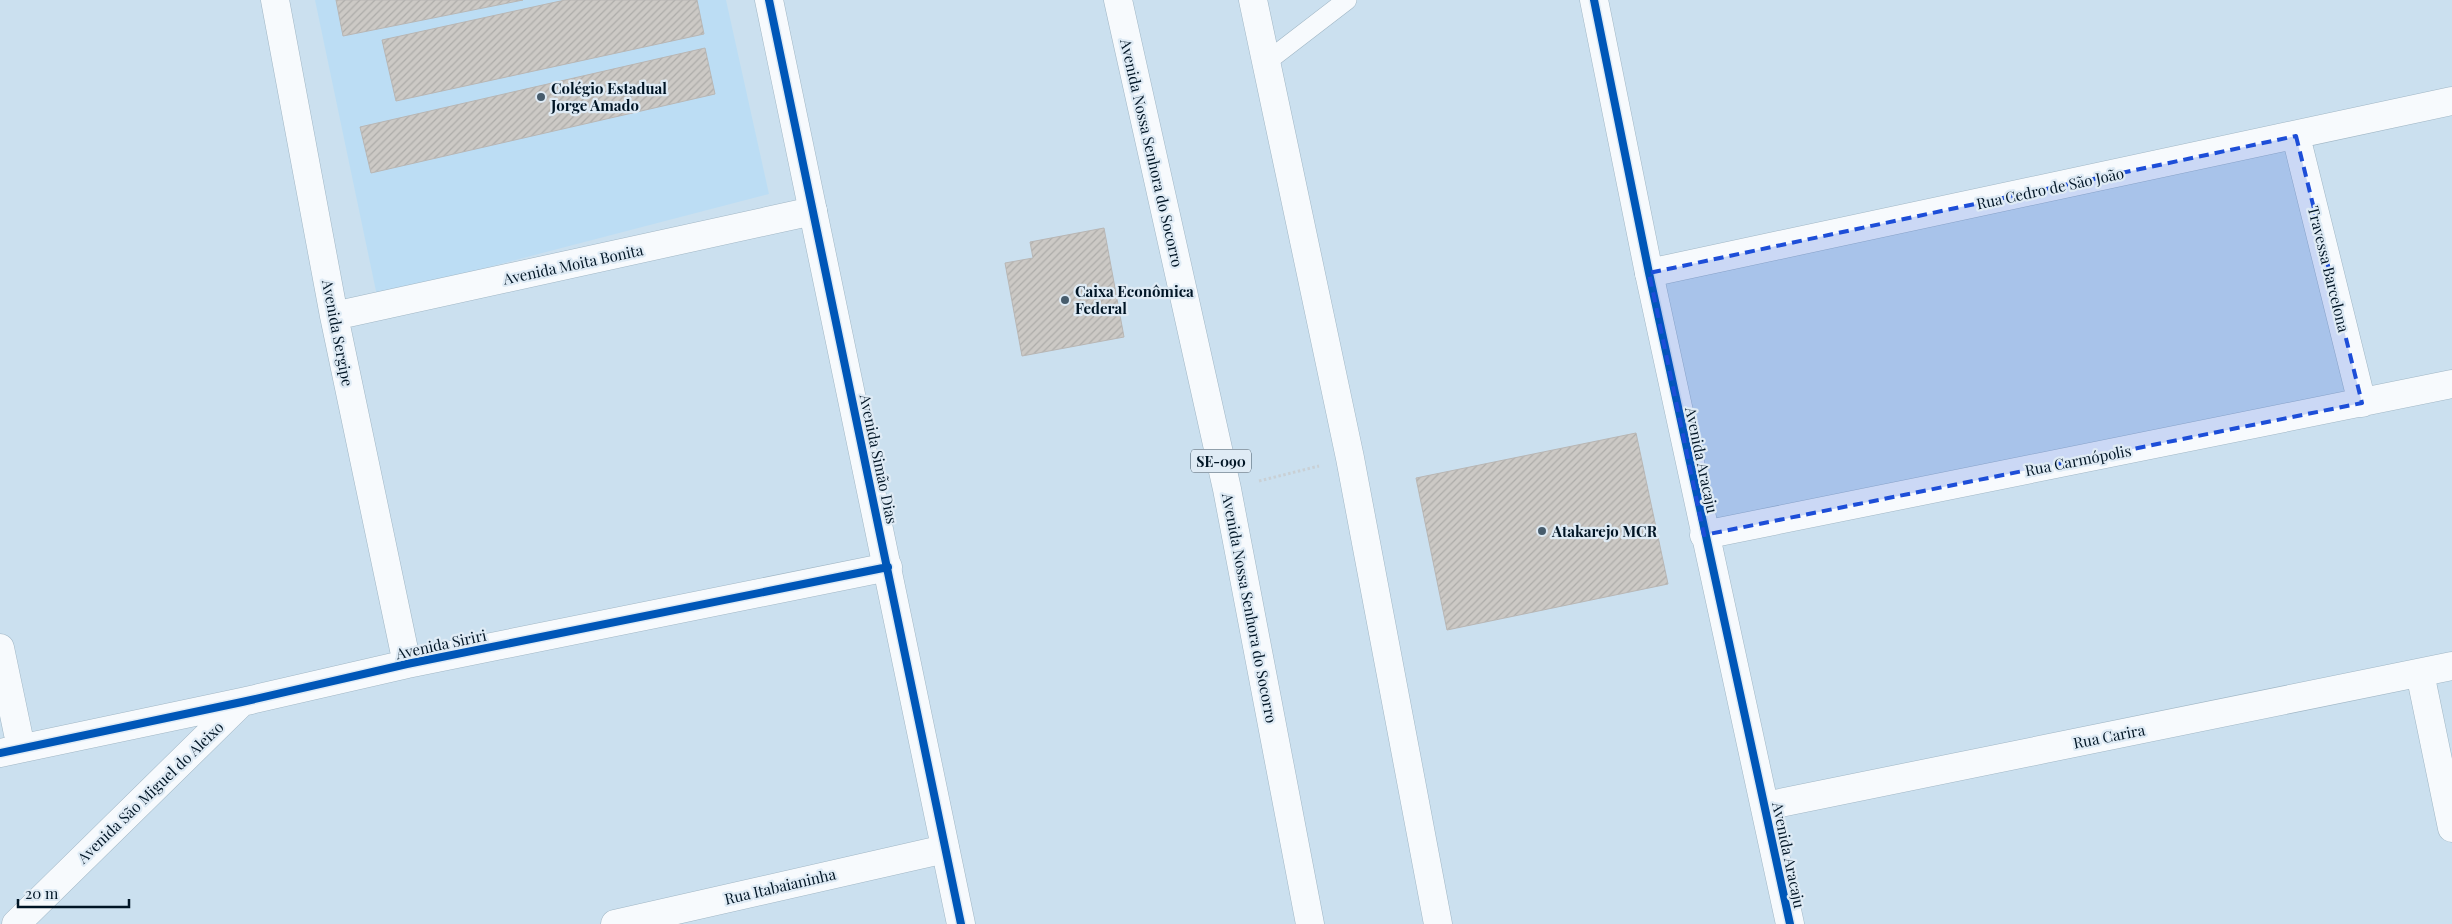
<svg xmlns="http://www.w3.org/2000/svg" width="2452" height="924" font-family="'Playfair Display',serif">
  <style>
    .built { fill: #bcddf4 }
    .building { fill: url(#building-hatch); stroke: #b8b6b4 }
    .lines { fill: none; stroke-linecap: round; stroke-linejoin: round }
    .service-casing { stroke: #a0b6c5; stroke-width: 20 }
    .minor-casing { stroke: #a0b6c5; stroke-width: 29 }
    .tertiary-casing { stroke: #a0b6c5; stroke-width: 29 }
    .primary-casing { stroke: #a0b6c5; stroke-width: 29 }
    .path { stroke: #c9d0d5; stroke-width: 3; stroke-dasharray: 2.5 2.5; stroke-linecap: butt }
    .service { stroke: #f7fafd; stroke-width: 19 }
    .minor { stroke: #f7fafd; stroke-width: 28 }
    .tertiary { stroke: #f7fafd; stroke-width: 28 }
    .primary { stroke: #f7fafd; stroke-width: 28 }
    .cycleway-casing { stroke: #dfebf5; stroke-width: 11 }
    .cycleway { stroke: #0057b8; stroke-width: 8 }
    .marked { fill: #1d4ed8; fill-opacity: 0.2; stroke: #1d4ed8; stroke-width: 4; stroke-dasharray: 10 6; stroke-linejoin: round }
    .poi-dot { fill: #475c6c; stroke: #dfebf5; stroke-width: 2 }
    .labels { text-anchor: middle; dominant-baseline: central; stroke-width: 4.5; stroke-linejoin: round; paint-order: stroke }
    .shield { fill: #dfebf5; stroke: #435563; stroke-width: 1 }
    .shield-label { font-size: 14px; font-weight: bold; fill: #001525 }
    .poi-label { font-size: 15px; font-weight: bold; fill: #001525; stroke: #dfebf5; text-anchor: start }
    .street-label { font-size: 15px; fill: #001525; stroke: #dfebf5 }
  </style>
  <defs>
    <pattern id="building-hatch" width="6" height="6" patternUnits="userSpaceOnUse" patternTransform="scale(1.25)"><rect width="6" height="6" fill="#ccc9c5"/><path d="M-1 1l2-2M0 6l6-6M5 7l2-2" fill="none" stroke="#adaca9"/></pattern>
  </defs>
  <rect width="100%" height="100%" fill="#cbe0ef"/>
  <path class="built" d="M315,0h411l43,194 -392,102z"/>
  <path class="building" d="M336,0h187l-180,36z
    M565,0h132l7,34 -308,67 -14,-61z
    M705,48l10,46 -344,79 -11,-46z
    M1104,228l20,109 -102,19 -17,-93 28,-5 -3,-16z
    M1636,433l32,151 -221,46 -31,-152z"/>
  <g class="lines">
    <defs>
      <path id="service" d="M1265,63l82,-63"/>
      <path id="minor" d="M275,0l59,316 73,348
        M2296,136l66,267
        M1649,273l803,-172
        M334,316l479,-105
        M1704,535l748,-151
        M0,648l21,100
        M2420,673l32,155
        M0,753l242,-51 165,-38 481,-97
        M1765,806l687,-140
        M16,924l226,-222
        M615,924l330,-75"/>
      <path id="tertiary" d="M769,0l192,924
        M1594,0l55,273 141,651"/>
      <path id="primary" d="M1118,0l109,489 83,435
        M1253,0l97,458 88,466"/>
    </defs>
    <use href="#service" class="service-casing"/>
    <use href="#minor" class="minor-casing"/>
    <use href="#tertiary" class="tertiary-casing"/>
    <use href="#primary" class="primary-casing"/>
    <path class="path" d="M1259,481l60,-15"/>
    <use href="#service" class="service"/>
    <use href="#minor" class="minor"/>
    <use href="#tertiary" class="tertiary"/>
    <use href="#primary" class="primary"/>
    <defs>
      <path id="cycleway" d="M769,0l192,924
        M1594,0l55,273 141,651
        M0,753l242,-51 165,-38 481,-97"/>
    </defs>
    <use href="#cycleway" class="cycleway-casing"/>
    <use href="#cycleway" class="cycleway"/>
  </g>
  <path class="marked" d="M2296,136l66,267 -658,132 -55,-262z"/>
  <g class="poi-dot">
    <circle cx="541" cy="97" r="5"/>
    <circle cx="1065" cy="300" r="5"/>
    <circle cx="1542" cy="531" r="5"/>
  </g>
  <g class="labels">
    <rect class="shield" x="1191" y="449.5" width="60" height="23" rx="4"/>
    <g class="shield-label">
      <text x="1221" y="461">SE-090</text>
    </g>
    <g class="poi-label">
      <text x="551" y="88">Colégio Estadual<tspan x="551" dy="17">Jorge Amado</tspan></text>
      <text x="1075" y="291">Caixa Econômica<tspan x="1075" dy="17">Federal</tspan></text>
      <text x="1552" y="531">Atakarejo MCR</text>
    </g>
    <g class="street-label">
      <text transform="translate(1152 153) rotate(77)">Avenida Nossa Senhora do Socorro</text>
      <text transform="translate(2050 188) rotate(-12)">Rua Cedro de São João</text>
      <text transform="translate(573 264) rotate(-12)">Avenida Moita Bonita</text>
      <text transform="translate(2329 269) rotate(76)">Travessa Barcelona</text>
      <text transform="translate(338 333) rotate(79)">Avenida Sergipe</text>
      <text transform="translate(879 459) rotate(78)">Avenida Simão Dias</text>
      <text transform="translate(1702 460) rotate(78)">Avenida Aracaju</text>
      <text transform="translate(2078 460) rotate(-11)">Rua Carmópolis</text>
      <text transform="translate(1250 608) rotate(79)">Avenida Nossa Senhora do Socorro</text>
      <text transform="translate(441 644) rotate(-12)">Avenida Siriri</text>
      <text transform="translate(2109 736) rotate(-11)">Rua Carira</text>
      <text transform="translate(150 792) rotate(-44)">Avenida São Miguel do Aleixo</text>
      <text transform="translate(1789 855) rotate(78)">Avenida Aracaju</text>
      <text transform="translate(780 886) rotate(-13)">Rua Itabaianinha</text>
    </g>
  </g>
  <path d="M18 899v8h111v-8" fill="none" stroke="#001525" stroke-width="2.5"/>
  <text x="25" y="899" font-size="15" fill="#001525" stroke="#dfebf5" stroke-width="4" paint-order="stroke">20 m</text>
</svg>
